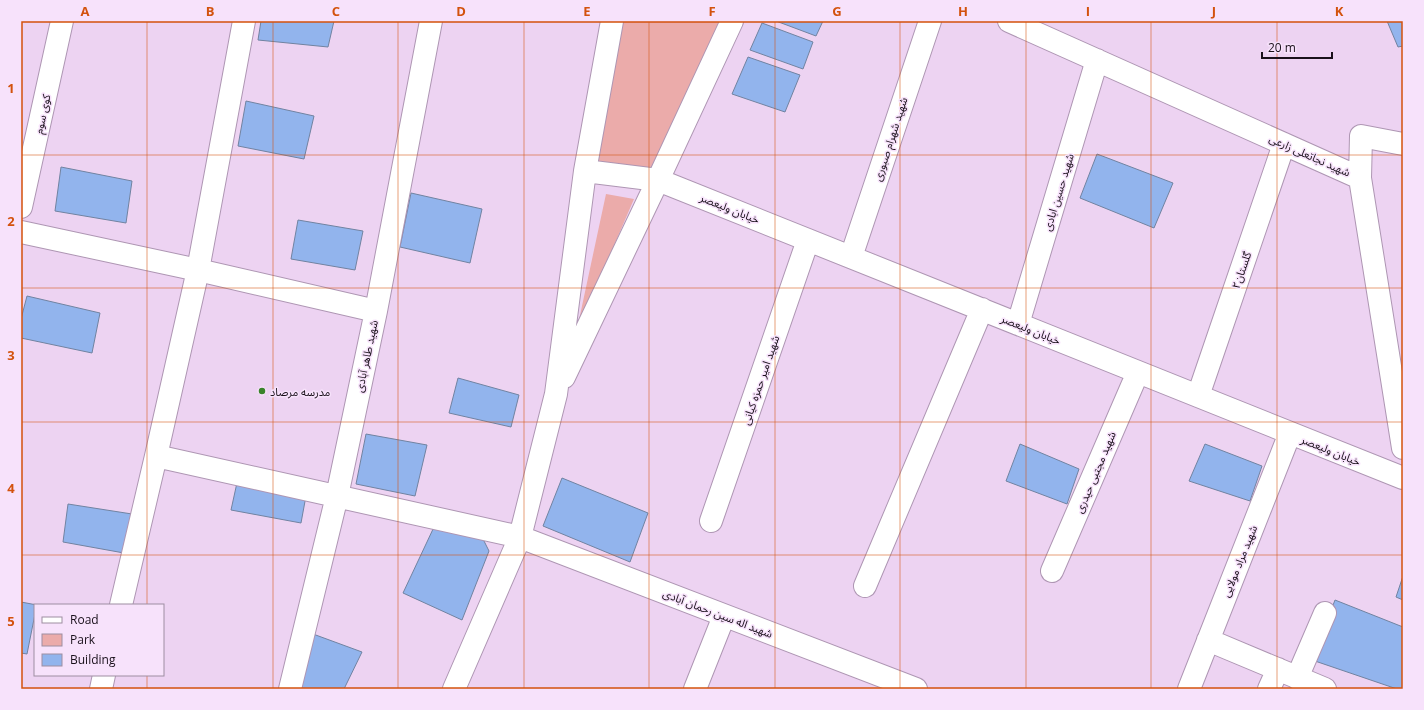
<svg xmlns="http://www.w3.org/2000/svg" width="1424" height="710" font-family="'Open Sans','Noto Sans Arabic',sans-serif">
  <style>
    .green { fill: #ebabaa }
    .building { fill: #92b4ed; stroke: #7183a1 }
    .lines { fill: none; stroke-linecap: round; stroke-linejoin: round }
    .minor-casing { stroke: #ae96b3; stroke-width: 24 }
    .minor { stroke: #fff; stroke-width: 22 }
    .grid { fill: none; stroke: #d3520d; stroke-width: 1; stroke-opacity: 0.55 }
    .poi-dot { fill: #39832a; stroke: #f7e2fb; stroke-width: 1.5 }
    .labels { text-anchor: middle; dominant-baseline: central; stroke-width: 3; stroke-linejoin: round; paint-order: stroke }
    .street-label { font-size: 11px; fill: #19101a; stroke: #f7e2fb }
    .poi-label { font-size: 11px; fill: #19101a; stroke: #f7e2fb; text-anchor: start }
    .neatline { fill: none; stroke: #d3520d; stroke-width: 1.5 }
    .grid-label { font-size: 13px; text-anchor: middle; font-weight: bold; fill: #d3520d }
  </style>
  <rect width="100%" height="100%" fill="#edd3f2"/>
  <path class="green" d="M620,21h101l-69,148 -58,-7z
    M606,194l28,5 -58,135z"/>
  <path class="building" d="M261,21h73l-6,26 -70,-7z
    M776,21h47l-7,15z
    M1387,21h16v25l-5,1z
    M762,23l51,19 -10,27 -53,-19z
    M748,57l52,18 -15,37 -53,-18z
    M246,101l68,15 -10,43 -66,-13z
    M1097,154l76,29 -19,45 -74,-30z
    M61,167l71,14 -6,42 -71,-12z
    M411,193l71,16 -12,54 -70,-16z
    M298,220l65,11 -8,39 -64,-11z
    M27,296l73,17 -8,40 -71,-15v-19z
    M458,378l61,17 -8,32 -62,-14z
    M366,434l61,11 -12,51 -59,-12z
    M1020,444l59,25 -12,35 -61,-23z
    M1205,444l57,22 -12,35 -61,-20z
    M240,469l68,16 -7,38 -70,-13z
    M562,478l86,35 -18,49 -87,-36z
    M68,504l64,10 -8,39 -61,-11z
    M434,527l48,10 7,14 -27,69 -59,-27z
    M1403,576v24l-7,-3z
    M1335,600l68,27v62h-6l-85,-29z
    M21,602l16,3h-2v9l-8,40 -6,-1z
    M313,634l49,18 -18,37h-45z"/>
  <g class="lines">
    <defs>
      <path id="minor" d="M1009,21l351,157
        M1403,144l-42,-8 -1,42 43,270
        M585,171l73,9 745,298
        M21,207l41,-186
        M21,232l177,38 178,41
        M851,257l79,-236
        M1018,324l79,-264
        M564,377l94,-197 74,-159
        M1198,396l86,-252
        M156,456l364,81 396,152
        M711,521l97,-281
        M1052,571l86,-199
        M865,586l117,-277
        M121,605l35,-149 42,-186 46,-249
        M1208,640l117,49
        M1297,678l28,-65
        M101,689l3,-14
        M290,689l47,-193 39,-185 55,-290
        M454,689l66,-152 36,-143 29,-223 27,-150
        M695,689l29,-73
        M1189,689l101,-256
        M1269,689l9,-20"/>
    </defs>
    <use href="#minor" class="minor-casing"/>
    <use href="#minor" class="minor"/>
  </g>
  <path class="grid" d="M147,21v584M273,21v668M398,21v668M524,21v668M649,21v668M775,21v668M900,21v668M1026,21v668M1151,21v668M1277,21v668M21,155h1382M21,288h1382M21,422h1382M21,555h1382M147,675v14"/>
  <circle class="poi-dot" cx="262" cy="391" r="4"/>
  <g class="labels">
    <g class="street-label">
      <text transform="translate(42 114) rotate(-78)">کوی سوم</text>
      <text transform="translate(890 139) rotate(-72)">شهید شهرام صبوری</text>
      <text transform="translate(1310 155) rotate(24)">شهید نجاتعلی زارعی</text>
      <text transform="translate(1058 192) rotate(-73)">شهید حسین ابادی</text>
      <text transform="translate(730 208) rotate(22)">خیابان ولیعصر</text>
      <text transform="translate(1241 270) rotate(-71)">گلستان۲</text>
      <text transform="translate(1031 329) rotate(22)">خیابان ولیعصر</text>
      <text transform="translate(366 356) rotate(-78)">شهید طاهر آبادی</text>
      <text transform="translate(760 380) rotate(-71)">شهید امیر حمزه کیانی</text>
      <text transform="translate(1331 450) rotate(22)">خیابان ولیعصر</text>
      <text transform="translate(1095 472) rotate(-67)">شهید مجتبی حیدری</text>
      <text transform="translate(1239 561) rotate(-68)">شهید مراد مولایی</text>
      <text transform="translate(718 613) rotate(21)">شهید اله سین رحمان آبادی</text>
    </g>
    <g class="poi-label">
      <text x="270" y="391">مدرسه مرصاد</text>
    </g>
  </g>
  <rect width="1424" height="710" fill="none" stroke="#f7e2fb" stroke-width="44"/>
  <rect x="34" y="604" width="130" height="72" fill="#f7e2fb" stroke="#9e8ea1"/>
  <rect x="42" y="617" width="20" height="6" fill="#ffffff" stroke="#9e8ea1"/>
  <text x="70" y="624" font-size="12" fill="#19101a">Road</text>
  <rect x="42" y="634" width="20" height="12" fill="#ebabaa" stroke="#9e8ea1"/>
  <text x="70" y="644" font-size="12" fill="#19101a">Park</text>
  <rect x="42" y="654" width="20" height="12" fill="#92b4ed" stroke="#9e8ea1"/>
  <text x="70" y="664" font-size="12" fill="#19101a">Building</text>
  <path d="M1262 52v6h70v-6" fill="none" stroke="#19101a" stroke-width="2"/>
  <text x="1268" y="52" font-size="12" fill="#19101a" stroke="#f7e2fb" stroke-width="3" paint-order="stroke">20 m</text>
  <rect x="22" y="22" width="1380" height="666" class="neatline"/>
  <g class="grid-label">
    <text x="85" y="16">A</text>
    <text x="210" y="16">B</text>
    <text x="336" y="16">C</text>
    <text x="461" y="16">D</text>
    <text x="587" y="16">E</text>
    <text x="712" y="16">F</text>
    <text x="837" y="16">G</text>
    <text x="963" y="16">H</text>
    <text x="1088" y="16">I</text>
    <text x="1214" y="16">J</text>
    <text x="1339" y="16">K</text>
    <text x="11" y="93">1</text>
    <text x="11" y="226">2</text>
    <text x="11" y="360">3</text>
    <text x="11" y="493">4</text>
    <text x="11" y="626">5</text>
  </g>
</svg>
